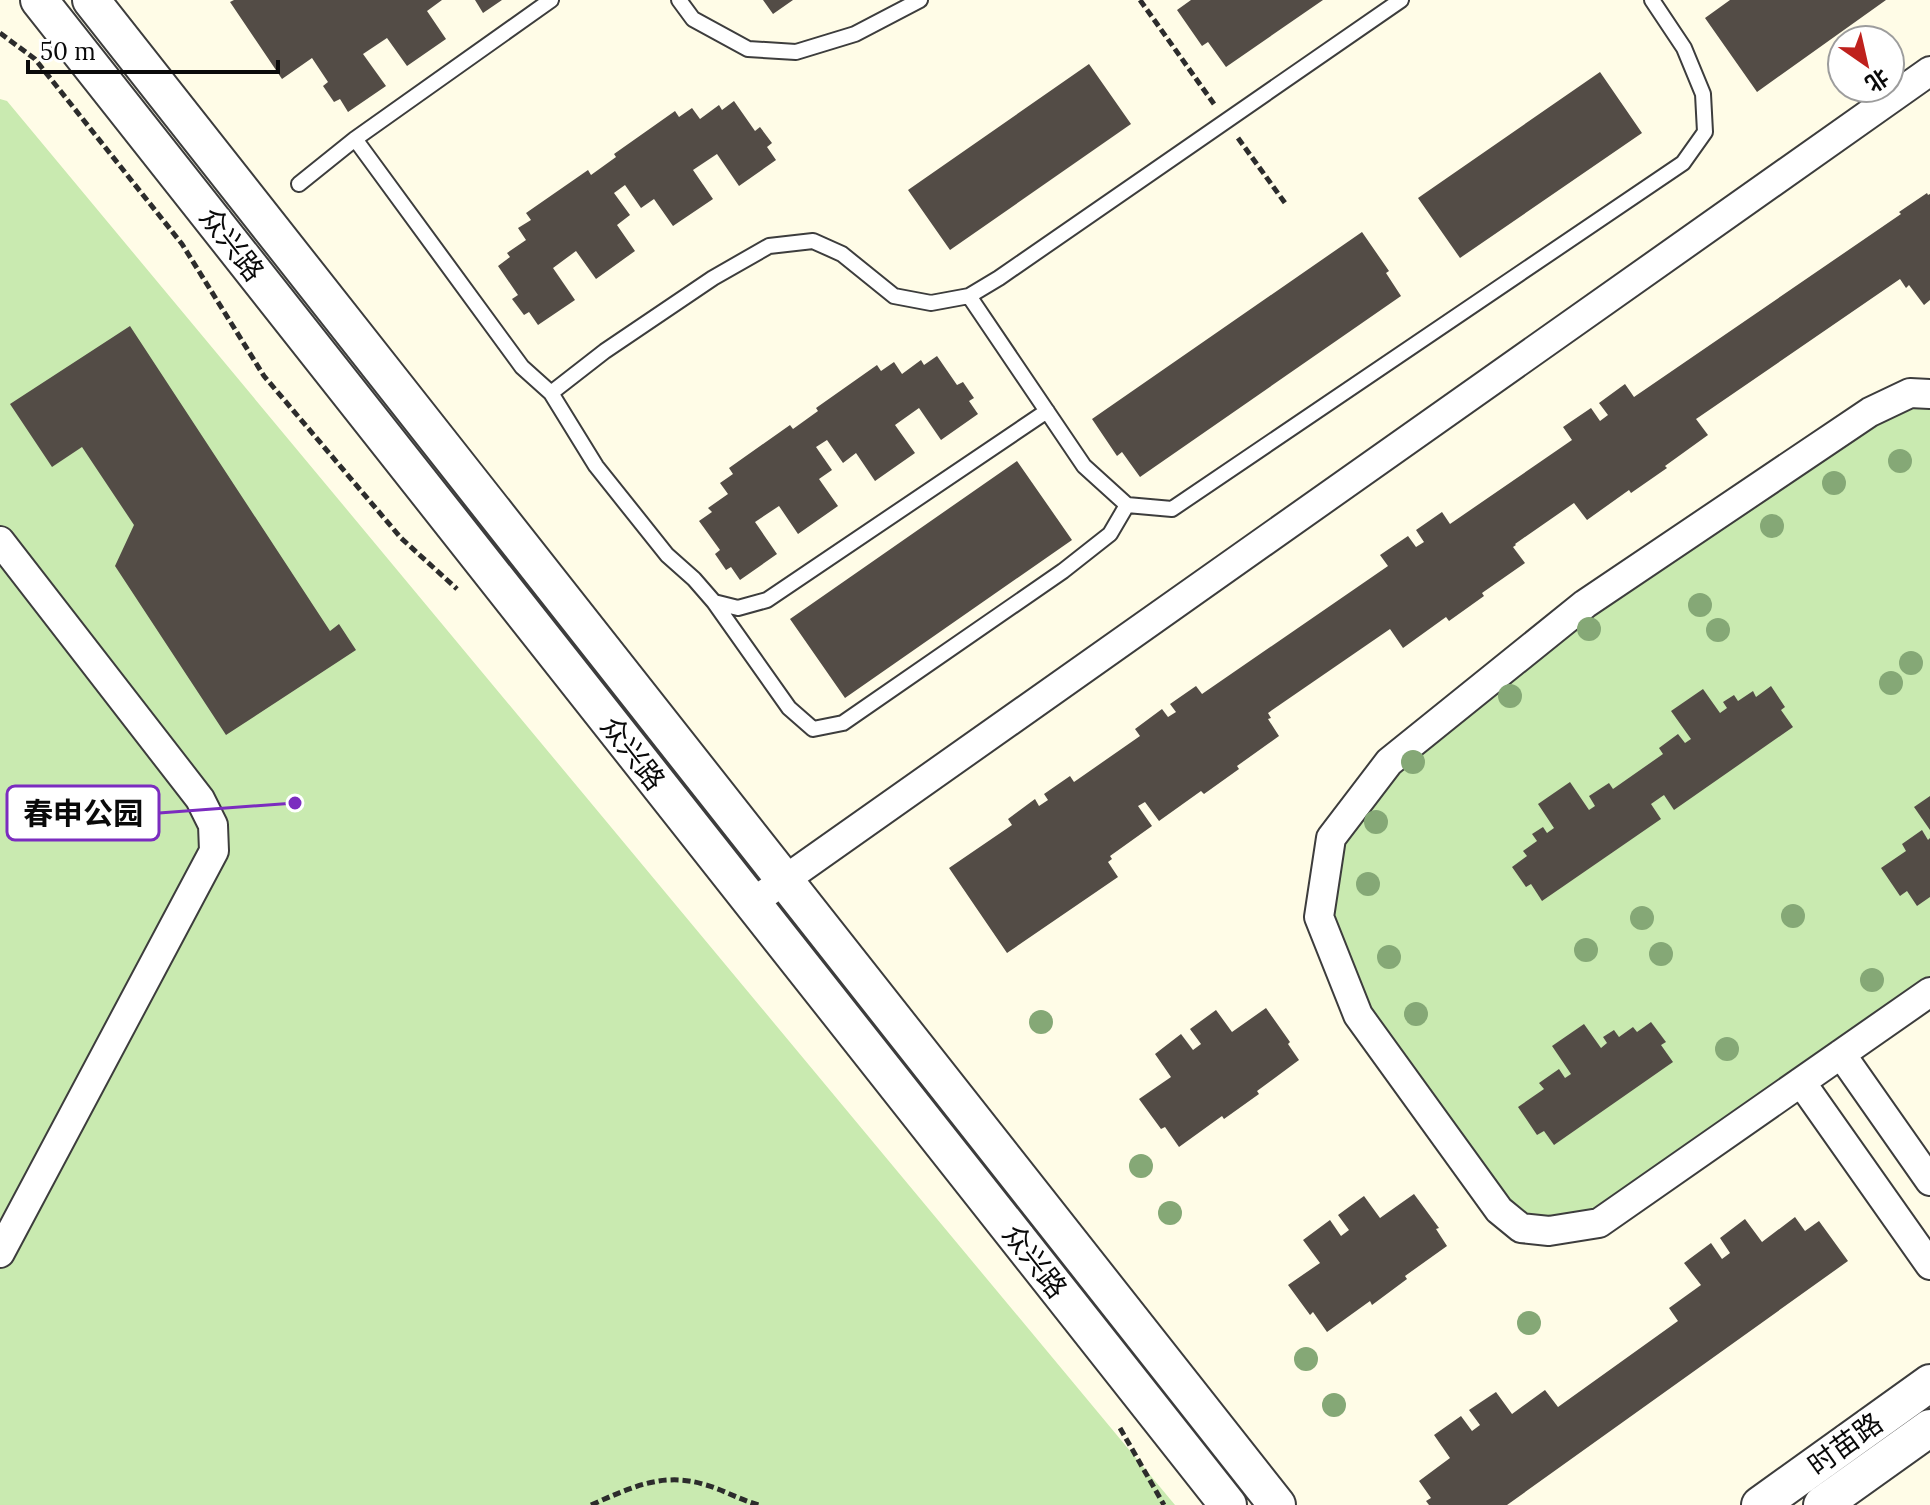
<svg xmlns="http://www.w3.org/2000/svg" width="1930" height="1505" font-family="Lora,'Noto Sans SC',serif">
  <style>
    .green { fill: #c9eab0 }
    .building { fill: #534c46 }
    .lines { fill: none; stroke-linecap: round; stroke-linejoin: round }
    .service-casing { stroke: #3d3d3d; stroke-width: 18 }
    .minor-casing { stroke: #3d3d3d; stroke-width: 32 }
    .tertiary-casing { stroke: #3d3d3d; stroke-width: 40 }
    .path { stroke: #2c2c2c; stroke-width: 5; stroke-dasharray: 8 4; stroke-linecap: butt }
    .service { stroke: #fff; stroke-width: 14 }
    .minor { stroke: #fff; stroke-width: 28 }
    .tertiary { stroke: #fff; stroke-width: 36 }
    .tree { fill: #85a876 }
    .labels { text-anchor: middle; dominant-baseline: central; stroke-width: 8; stroke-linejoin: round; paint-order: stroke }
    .street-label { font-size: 28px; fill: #0a0a0a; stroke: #fff }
    .leader { fill: none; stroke: #7b2cbf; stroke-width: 3 }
    .callout-dot { fill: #7b2cbf; stroke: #fff; stroke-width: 3 }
    .callout { fill: #fff; stroke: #7b2cbf; stroke-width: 3 }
    .callout-label { font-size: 30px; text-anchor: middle; font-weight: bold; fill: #0a0a0a }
  </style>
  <rect width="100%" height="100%" fill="#fffce7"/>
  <path class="green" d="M0,99l7,2 1168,1404h-1175z
    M1917,403l13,1v578l-332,230 -69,9 -19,-12 -140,-199 -42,-94 17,-80 56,-72 186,-152 280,-189z"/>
  <path class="building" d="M234,0h208l-15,11 19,28 -39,27 -20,-28 -24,16 23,32 -38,26 -8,-13 -6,3 -11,-16 5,-4 -16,-24 -30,21 -52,-77z
    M475,0h27l-19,13z
    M763,0h30l-20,14z
    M1191,0h132l-97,67 -18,-25 -6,4 -25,-36z
    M1730,0h156l-129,92 -52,-74z
    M1089,64l42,60 -181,126 -42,-60z
    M1600,72l42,61 -182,125 -42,-60z
    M734,101l21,30 5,-4 12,16 -5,4 9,13 -37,26 -22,-32 -24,16 20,29 -40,27 -19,-27 -13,9 -16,-23 -11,8 16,22 -13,10 18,26 -39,28 -20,-28 -23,17 22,32 -37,25 -9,-13 -5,3 -12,-16 6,-4 -20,-29 12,-9 -3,-4 19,-13 -8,-12 13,-8 -5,-7 62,-43 3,5 25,-18 -2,-3 61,-43 4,6 13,-9 8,11 19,-14 3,5z
    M1927,193l1,2 2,-1v106l-6,5 -15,-20 -3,3 -6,-9 -201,138 -3,2 12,16 -43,31 2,2 -36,25 -2,-3 -42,30 -13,-17 -59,41 1,1 -3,2 12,16 -43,30 2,3 -35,25 -3,-4 -43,31 -13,-19 -122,84 3,5 -3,1 11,17 -42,30 2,3 -35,25 -3,-3 -42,30 -14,-19 -7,4 14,20 -42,30 2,3 -4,3 10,15 -111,76 -58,-85 63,-43 -4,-6 27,-20 4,7 9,-6 -4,-6 26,-18 4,6 66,-46 -5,-7 27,-20 6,8 8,-5 -6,-8 26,-18 6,8 186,-128 -8,-11 28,-19 8,11 8,-5 -8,-12 26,-18 8,12 122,-84 -9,-13 28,-19 9,13 8,-6 -9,-12 26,-19 9,13 267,-183 -2,-2z
    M1362,232l27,39 -3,2 15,23 -261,181 -18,-25 -5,4 -25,-37z
    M130,326l200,305 9,-7 17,26 -130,85 -111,-169 19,-41 -52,-78 -30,20 -42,-63z
    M937,356l20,29 6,-3 11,16 -5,3 9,13 -37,26 -22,-32 -24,17 20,28 -40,28 -19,-28 -13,10 -16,-23 -11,7 16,23 -13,9 19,27 -40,28 -19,-28 -24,16 22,32 -37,26 -9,-13 -5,3 -11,-16 5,-4 -21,-29 13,-9 -4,-4 20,-14 -8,-11 13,-9 -4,-6 61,-43 3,4 25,-18 -2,-3 61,-43 4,6 13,-9 8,12 19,-14 3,5z
    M1017,461l55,79 -227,158 -55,-79z
    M1771,686l14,21 -4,3 12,17 -119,83 -10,-15 -13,9 10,15 -119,82 -11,-17 -5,3 -14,-20 15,-11 -4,-5 14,-10 -5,-7 11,-7 4,6 7,-5 -16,-24 32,-22 19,28 6,-4 -6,-10 20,-13 4,6 50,-35 -4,-6 19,-14 7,9 6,-4 -20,-28 32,-22 17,24 7,-5 -4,-6 11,-7 4,6 15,-10 3,6z
    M1930,796v34l-16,-23z
    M1922,830l6,10 2,-2v59l-13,9 -10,-15 -7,5 -19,-28 25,-17 -4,-7z
    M1266,1008l24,34 -2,2 11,16 -42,31 2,3 -35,25 -2,-3 -43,31 -14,-20 -4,2 -22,-30 32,-22 -16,-23 26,-20 12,16 8,-6 -11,-15 26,-19 16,22z
    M1651,1022l15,20 -5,3 12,17 -119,83 -10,-14 -7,4 -19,-28 26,-18 -5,-6 20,-14 6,9 6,-4 -19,-28 32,-22 17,24 6,-5 -4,-6 11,-7 5,7 14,-10 4,5z
    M1414,1194l25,34 -3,1 11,17 -42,30 2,3 -35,26 -2,-4 -43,31 -14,-20 -3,3 -22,-30 32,-22 -17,-23 27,-20 11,16 8,-6 -11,-15 26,-19 16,22z
    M1795,1217l10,14 14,-10 29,40 -341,244h-78l-3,-4 5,-3 -12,-17 31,-23 -16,-23 27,-19 11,15 8,-6 -11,-15 27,-18 16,22 33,-24 13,17 120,-86 -9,-13 32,-23 -17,-22 27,-20 11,16 8,-6 -10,-15 25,-19 17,23z"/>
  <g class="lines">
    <defs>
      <path id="service" d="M679,0l14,19 55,30 48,3 59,-18 65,-34
        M355,139l167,228 29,26 45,73 71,89 27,24 20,23 75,106 24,21 30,-6 220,-152 47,-37 17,-29
        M299,184l56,-45 196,-139
        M969,296l115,170 43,39 45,4 511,-346 22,-31 -2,-38 -19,-46 -32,-48
        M551,393l54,-42 108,-73 56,-32 44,-5 29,13 52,42 37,7 38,-7 30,-18 402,-278
        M714,602l24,6 29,-8 280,-189"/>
      <path id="minor" d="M1930,394l-20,-1 -40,19 -285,192 -196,158 -58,76 -12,79 39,98 141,195 22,18 28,3 50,-8 331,-231
        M0,541l200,258 13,26 1,26 -214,402
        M752,903l1178,-832
        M1841,1054l89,127
        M1801,1082l129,183"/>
      <path id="tertiary" d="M39,0l1189,1505
        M91,0l1186,1505
        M1760,1505l170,-122
        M1822,1505l108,-77"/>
    </defs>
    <use href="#service" class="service-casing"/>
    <use href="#minor" class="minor-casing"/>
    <use href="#tertiary" class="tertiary-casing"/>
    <path class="path" d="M1140,0l74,104
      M0,33l35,26 147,185 82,132 137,162 56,51
      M1238,138l47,65
      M1120,1428l44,77
      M591,1505c39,-17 72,-34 115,-20 18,5 34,15 53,20"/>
    <use href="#service" class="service"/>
    <use href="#minor" class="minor"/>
    <use href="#tertiary" class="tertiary"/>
  </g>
  <g class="tree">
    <circle cx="1900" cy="461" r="12"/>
    <circle cx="1834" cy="483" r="12"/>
    <circle cx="1772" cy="526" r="12"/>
    <circle cx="1700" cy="605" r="12"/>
    <circle cx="1589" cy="629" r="12"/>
    <circle cx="1718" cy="630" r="12"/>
    <circle cx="1911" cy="663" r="12"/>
    <circle cx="1891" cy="683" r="12"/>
    <circle cx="1510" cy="696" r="12"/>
    <circle cx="1413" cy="762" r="12"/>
    <circle cx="1376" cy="822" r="12"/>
    <circle cx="1368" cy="884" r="12"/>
    <circle cx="1793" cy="916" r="12"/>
    <circle cx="1642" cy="918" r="12"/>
    <circle cx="1586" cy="950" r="12"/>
    <circle cx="1661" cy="954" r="12"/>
    <circle cx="1389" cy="957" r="12"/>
    <circle cx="1872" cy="980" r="12"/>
    <circle cx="1416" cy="1014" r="12"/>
    <circle cx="1041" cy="1022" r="12"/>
    <circle cx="1727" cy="1049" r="12"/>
    <circle cx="1141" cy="1166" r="12"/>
    <circle cx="1170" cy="1213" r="12"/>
    <circle cx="1529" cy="1323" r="12"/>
    <circle cx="1306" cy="1359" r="12"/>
    <circle cx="1334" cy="1405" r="12"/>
  </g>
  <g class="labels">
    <g class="street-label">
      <text transform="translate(232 244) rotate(52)">众兴路</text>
      <text transform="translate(633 753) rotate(52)">众兴路</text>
      <text transform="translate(1035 1261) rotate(52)">众兴路</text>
      <text transform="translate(1845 1444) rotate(-36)">时苗路</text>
    </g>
  </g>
  <path class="leader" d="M295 803L159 813"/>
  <circle class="callout-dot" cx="295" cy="803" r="8"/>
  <rect class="callout" x="7" y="786" width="152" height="54" rx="8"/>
  <g class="callout-label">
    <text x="83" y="824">春申公园</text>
  </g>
  <g transform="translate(1866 64) rotate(146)"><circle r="38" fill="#ffffff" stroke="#9d9d9d" stroke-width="2"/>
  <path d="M0-6L14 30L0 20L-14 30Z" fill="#bf211d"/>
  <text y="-12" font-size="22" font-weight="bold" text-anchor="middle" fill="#0a0a0a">北</text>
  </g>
  <path d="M28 60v12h250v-12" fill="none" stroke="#0a0a0a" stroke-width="4"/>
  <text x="40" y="60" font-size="24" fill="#0a0a0a" stroke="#ffffff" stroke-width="6" paint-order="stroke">50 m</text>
</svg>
